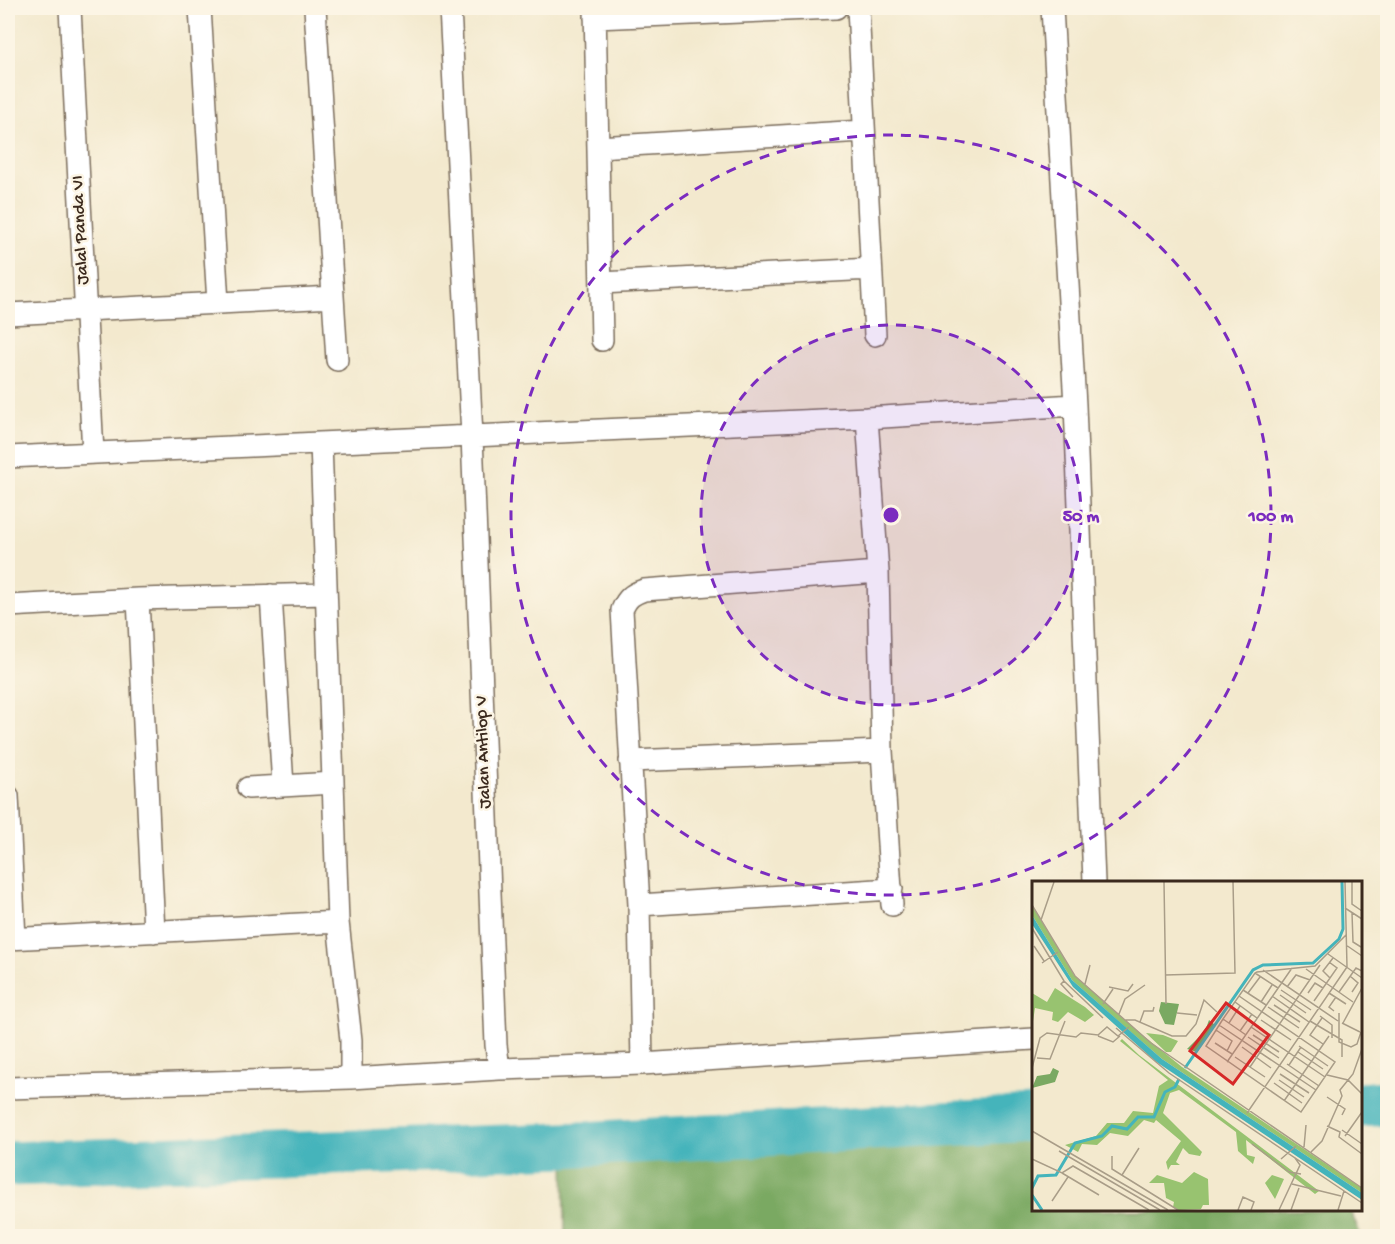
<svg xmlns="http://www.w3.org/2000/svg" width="1395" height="1244" font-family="'Gochi Hand',sans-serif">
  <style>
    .forest { fill: #7aa962; stroke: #5a6a40; stroke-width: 1.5 }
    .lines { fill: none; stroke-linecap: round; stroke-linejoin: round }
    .river { stroke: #44b4bb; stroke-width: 45 }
    .minor-casing { stroke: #7b6d5c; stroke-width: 24 }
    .minor { stroke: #fff; stroke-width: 21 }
    .ring { fill: none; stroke: #7b2cbf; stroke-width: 3; stroke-dasharray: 10 8 }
    .labels { text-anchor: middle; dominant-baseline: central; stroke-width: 5; stroke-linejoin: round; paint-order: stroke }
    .street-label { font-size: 18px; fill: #3b2a1e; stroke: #fcf5e5 }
    .inset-river { fill: none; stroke: #44b4bb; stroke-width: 3 }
    .inset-road { fill: none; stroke: #a99d88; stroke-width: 1.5 }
    .view { fill: #d62828; fill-opacity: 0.15; stroke: #d62828; stroke-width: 3 }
    .inset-edge { fill: none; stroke: #3b2a1e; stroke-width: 3 }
    .centre { fill: #7b2cbf; stroke: #fcf5e5; stroke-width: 3 }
    .ring-label { font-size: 18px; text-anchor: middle; font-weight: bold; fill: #7b2cbf; stroke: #fcf5e5; stroke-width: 5; stroke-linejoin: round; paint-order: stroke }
  </style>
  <rect width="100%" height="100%" fill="#fcf5e5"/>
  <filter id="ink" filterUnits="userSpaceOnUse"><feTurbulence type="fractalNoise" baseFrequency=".0167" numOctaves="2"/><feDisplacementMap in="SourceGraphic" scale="12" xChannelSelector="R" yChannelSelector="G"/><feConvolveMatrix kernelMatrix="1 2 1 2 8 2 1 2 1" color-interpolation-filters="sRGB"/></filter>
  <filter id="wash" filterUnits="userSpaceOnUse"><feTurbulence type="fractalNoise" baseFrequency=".008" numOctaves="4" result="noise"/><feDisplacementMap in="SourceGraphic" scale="24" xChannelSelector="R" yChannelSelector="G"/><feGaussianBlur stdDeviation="1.35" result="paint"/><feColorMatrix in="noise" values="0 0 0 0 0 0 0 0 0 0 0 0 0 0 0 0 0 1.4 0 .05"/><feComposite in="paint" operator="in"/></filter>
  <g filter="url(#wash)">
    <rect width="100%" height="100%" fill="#f3e9ce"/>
    <path class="forest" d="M1033,1121l1,89h316l11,26h-525l-29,-2 -1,2h-241l-1,-91z"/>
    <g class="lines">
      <path class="river" d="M1360,1105l28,-2
        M8,1164l556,-19 470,-26"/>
    </g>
  </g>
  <g filter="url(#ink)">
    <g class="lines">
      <defs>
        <path id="minor" d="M70,8l23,445
          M200,8l18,295
          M315,8l22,352
          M450,8l22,428 24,609 3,24
          M595,8l7,332
          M858,8l17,327
          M1052,8l23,397 19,477
          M595,18l241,-10
          M598,147l265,-16
          M601,283l270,-14
          M8,314l325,-17
          M867,418l11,154 4,179 10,154
          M321,443l17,479 13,118v38
          M8,457l859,-39 208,-13
          M271,595l12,191
          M138,599l16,333
          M8,606l130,-7 187,-5
          M630,761l252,-10
          M248,788l85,-5
          M8,796l7,143
          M639,905l253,-16
          M8,939l330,-17
          M642,1064l-3,-159 -17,-295c5,-12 10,-16 22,-20l234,-18
          M8,1088l343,-10 148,-9 143,-5 392,-25"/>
      </defs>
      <use href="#minor" class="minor-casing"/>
      <use href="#minor" class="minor"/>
    </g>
  </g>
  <circle cx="891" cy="515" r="190" fill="#7b2cbf" fill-opacity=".12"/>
  <g class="ring">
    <circle cx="891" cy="515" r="190"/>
    <circle cx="891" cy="515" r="380"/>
  </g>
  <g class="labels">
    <g class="street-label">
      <text transform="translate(81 230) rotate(-93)">Jalal Panda VI</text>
      <text transform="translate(484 752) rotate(-92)">Jalan Antilop V</text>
    </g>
  </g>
  <g transform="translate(1032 881)">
    <rect width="330" height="330" fill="#f3e9ce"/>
    <path d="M0,24l42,70 66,58 42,34 180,121v5l-200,-134 -38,-33 -52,-46 -40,-65zM23,107l30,19 9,8 -9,7 -17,-10 -10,10 -6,-2 1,-8 -18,-4 -3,20v-35l15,9zM114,152l17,2 15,6 -7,11h-5zM90,158l17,16 180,136 -4,3 -69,-54 1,15 8,2 -2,7 -15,-13 -2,-19 -57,-42 -9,3 -7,20 39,39 -2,4 -11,-2 -6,-6 -7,14 4,3h-9l-3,5 -2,-8 15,-21 -25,-21 -2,3 -10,-3 -16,16 -18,-3 -13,12 -15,-1 -4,8 -13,-7 31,-9 11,-13h17l9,-12 20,2 6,-27 9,-6 -48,-39zM162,291l14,7 1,26h-6l-2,4 -24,1 -4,-3 1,-5 -8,-4 -2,-15h-15l8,-8 25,8zM240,294l12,4 -9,20 -10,-16z" fill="#98c370"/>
    <path d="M129,121l18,2 -5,21 -9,-1 -6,-13zM177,139l6,5 -18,27 -10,-3 18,-18zM21,187l6,3 -4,11 -23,6 5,-12 13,-2z" fill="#7aa962"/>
    <path d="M0,34l40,65 90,79 200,134v7l-207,-139 -82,-74 -41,-63z" fill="#44b4bb"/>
    <path class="inset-river" d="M153,187l68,-98 10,-5 50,-2 26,-24 4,-10 -1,-47M0,307l6,-12 18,-1 19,-32 27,-7 10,-10 15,3 11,-12h16l11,-25 10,-5 4,-8M0,314l10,15"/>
    <path class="inset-road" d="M132,1l2,122M313,1l2,85M320,1v22l10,7M0,24l43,71 76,67 211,145M313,27l17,11M320,32l1,29 8,5M9,39l13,-38M0,47l32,53 39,37M314,64l16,11M2,65l10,15M296,73l34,24M10,82l16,-11M274,88l47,33M231,89l75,51M223,92l23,15M133,94l70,-2 -2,-91M318,95l8,7 -6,9M298,97l-7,-7 10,-13M32,100l-3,3 12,13M53,103l5,-19M77,106l19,4 5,-7M255,106l9,-12 14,5M211,109l23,15M249,109l30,20M307,111l17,-24 6,3M216,112l12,-16M276,112l7,-10 8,5M297,112l17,11M248,114l26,18M207,115l96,66 -34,50 -95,-66 17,-27 32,-46 2,-1 58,-6 31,-31M240,115l37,26M282,120l23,-33 -8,-6M203,121l22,16M229,121l11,-17M71,123l10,-15M242,124l26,17M236,126l31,21M302,130l-5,-4 7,-10M145,132l20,2M307,132v29l12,5 6,-3 4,-12M87,133l6,-15 20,-14M288,135l12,9v13M290,137l-12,17 13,9M191,138l23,16M93,139h10l37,16h14l10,-12 8,-24 13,12M229,139l30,20M278,140l32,19v17M108,141l4,-11h9l1,-4M197,142l11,-17M310,142l18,9M311,142l19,-35M187,144l97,65M219,146l74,50M84,147l53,45 193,130M184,149l16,11 -5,10M208,150l12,-17M221,154l26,17M66,155l15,6 7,-6M216,156l31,21M183,162l17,11M267,165l29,20M210,166l29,21M266,171l25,17M203,176l30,20M5,177l13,1 15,-38M195,181l65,-94M255,183l32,22M257,184l12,-18M218,186l70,-102M0,187l8,-30 7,-5 29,4 5,-4 17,2 9,-8 11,9 11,-9M248,193l29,19M295,194l21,5 14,14M247,199l25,17M242,202l28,20M295,216l18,12 -3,6M252,220l45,-65M215,232l100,-146M295,245l13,6 -1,5 23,17M310,249l20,14M0,250l136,79M313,255l17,-24M220,263l37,28 12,2M272,266l2,-22M27,270l101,59M279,271l11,-11 20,-45 -2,-6 13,-16 9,-25M80,275v13l66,41M0,278l30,14 11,-7 76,44M249,278l15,-13M30,292l37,22M90,294l17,-27M260,303l49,12M20,320l16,-24M206,329l5,-13 11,5 -3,8M247,329l21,-45 -5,-7M259,329l8,-22M306,329l6,-19"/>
    <path class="view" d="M194,122l43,32 -36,49 -43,-33z"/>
    <rect width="330" height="330" class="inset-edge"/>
  </g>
  <circle cx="891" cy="515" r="9" class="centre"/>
  <g class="ring-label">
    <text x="1081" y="521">50 m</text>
    <text x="1271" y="521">100 m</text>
  </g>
  <rect width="1395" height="1244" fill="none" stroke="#fcf5e5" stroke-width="30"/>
</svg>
